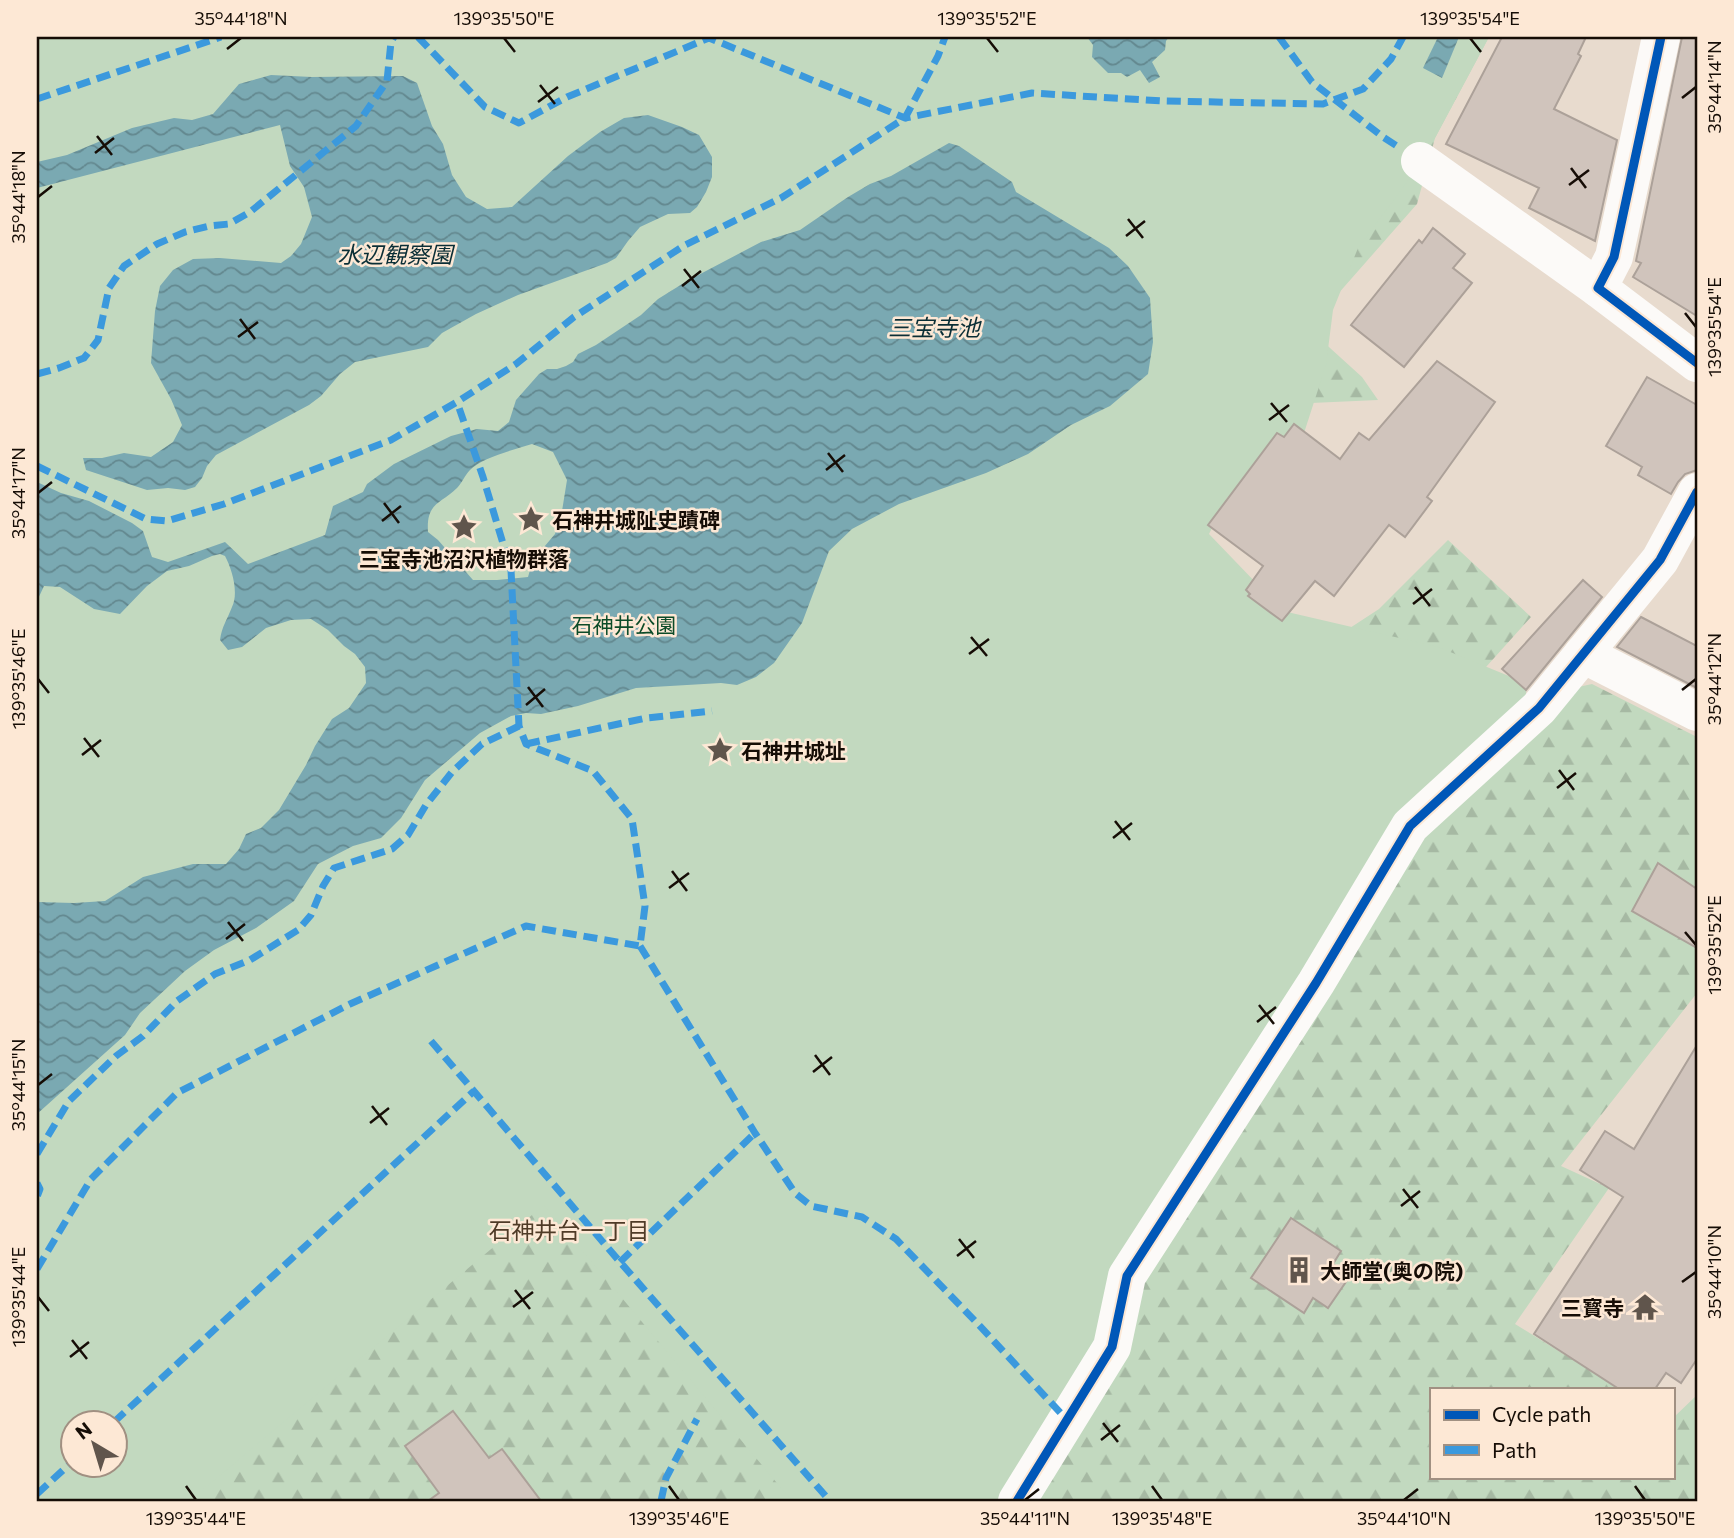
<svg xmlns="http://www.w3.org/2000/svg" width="1734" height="1538" font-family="Commissioner,'Noto Sans JP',sans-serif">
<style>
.forest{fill:url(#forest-firs);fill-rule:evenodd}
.green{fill:#c2d9bf;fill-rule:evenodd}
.water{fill:url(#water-waves);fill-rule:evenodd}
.building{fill:#d0c4bc;stroke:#aca199;stroke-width:2}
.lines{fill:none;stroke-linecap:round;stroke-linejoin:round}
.minor{stroke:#fcfaf8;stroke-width:38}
.quiet{stroke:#3b99dd;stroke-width:7;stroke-dasharray:14 7;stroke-linecap:butt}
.cycleway-casing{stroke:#fde8d5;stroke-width:13}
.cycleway{stroke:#0057b8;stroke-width:9}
.ticks{fill:none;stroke:#160d06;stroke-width:2.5}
.labels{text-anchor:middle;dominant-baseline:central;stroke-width:5;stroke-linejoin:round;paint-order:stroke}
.poi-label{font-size:21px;font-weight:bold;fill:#160d06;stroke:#fde8d5;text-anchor:start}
.park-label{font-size:21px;fill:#0c4b28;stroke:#fde8d5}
.water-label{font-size:23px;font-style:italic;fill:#0a2e36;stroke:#fde8d5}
.neighbourhood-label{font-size:23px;fill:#4f3b27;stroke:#fde8d5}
.neatline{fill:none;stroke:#160d06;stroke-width:2.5}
.ticks-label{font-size:18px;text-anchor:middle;fill:#160d06}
</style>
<defs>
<pattern id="forest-firs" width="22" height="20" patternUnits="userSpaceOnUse" patternTransform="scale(1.75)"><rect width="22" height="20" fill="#c2d9bf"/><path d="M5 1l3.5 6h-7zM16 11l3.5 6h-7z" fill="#a6b9a3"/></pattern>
<pattern id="water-waves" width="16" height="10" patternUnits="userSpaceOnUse" patternTransform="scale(1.75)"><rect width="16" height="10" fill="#7aa9b2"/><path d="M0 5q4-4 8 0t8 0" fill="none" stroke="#63888f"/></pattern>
</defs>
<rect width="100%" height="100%" fill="#e8dbce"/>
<!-- forest -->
<path class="forest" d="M37,37H1489L1435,138L1417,204L1308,328L1362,377L1378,400L1289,404L1184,544L1249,634L1333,639L1379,609L1448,540L1531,617L1486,667L1502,704L1592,684L1697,737V993L1561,1166L1609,1188L1515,1324L1620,1389H1431V1477H1673V1418L1697,1395V1501H37ZM74,1422H116V1464H74Z"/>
<!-- green -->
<path class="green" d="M37,37H1489L1435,138L1413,174L1358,248L1333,310L1326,365L1304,433L1252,478L1227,498L1209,534L1283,611L1438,647L1526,683V706L1466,761L1098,1347L1003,1501H792L544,1205L189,1501H37ZM74,1422H116V1464H74Z"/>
<!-- water -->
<g class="water">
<polygon points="1087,37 1169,37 1166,41 1165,50 1152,62 1160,77 1149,83 1140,70 1127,77 1121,73 1108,73 1092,57 1093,45"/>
<polygon points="1438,37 1459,37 1442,78 1423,68"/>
<polygon points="271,75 312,77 403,76 417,83 432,126 443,144 452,175 466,197 487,209 512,207 568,156 600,132 624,118 648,115 682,127 699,135 712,157 712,177 706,192 697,207 690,213 668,214 640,227 628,241 616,258 607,263 518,295 476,314 442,333 428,347 355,362 340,374 321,396 309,405 216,455 207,466 202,478 195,487 185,490 168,488 147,490 86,470 83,458 102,458 124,453 151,457 173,442 182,425 171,399 151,363 155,311 160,286 173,270 193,259 220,258 281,263 291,256 301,244 312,217 304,187 290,166 280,125 37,188 37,162 67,155 132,128 174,118 192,120 213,114 239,84"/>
<path d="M949,143L959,146L1012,182L1016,192L1109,248L1128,266L1150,298L1153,342L1148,374L1110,406L1071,425L1028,454L986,473L899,504L852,529L829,551L802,623L774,663L756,677L737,685L721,683L636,688L578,706L541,714L526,713L511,716L480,733L425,780L401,818L381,838L353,846L318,864L294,901L256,928L214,950L185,971L140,1013L125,1035L37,1114V902L74,903L105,901L143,877L193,864H226L239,849L246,834L261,828L279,810L306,765L315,746L332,719L349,708L366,683L365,667L355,654L344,646L328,630L311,619L291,620L266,628L242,647L228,650L220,640C222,626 227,620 232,607C239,593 232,569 225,556L220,554L212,556L189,566L167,571L147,586L120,614L94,609L60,587L44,586L37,601V482L61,493L89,501L132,523L143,531L152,557L168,562L225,542L248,564L325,535L333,506L363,492L367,484L394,464L451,436L477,429L498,431L509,422L516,400L539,374L547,369H557L566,366L573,362L578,354L596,345L641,315L658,299L687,281L761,242L800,230L848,197L870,184L891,176ZM532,444L553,452L567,480L562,511L555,534L533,560L528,577L497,580H473L438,540L428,532C426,502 441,504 457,488C462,483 465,475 470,470C481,458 516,449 532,444Z"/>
</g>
<!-- building -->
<g class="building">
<polygon points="1502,37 1586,37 1578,54 1581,56 1554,109 1617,140 1595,241 1529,208 1539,188 1446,144"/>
<polygon points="1682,37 1697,37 1697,316 1633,277 1641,263 1636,261"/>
<polygon points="1433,228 1465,254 1453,268 1472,283 1404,367 1351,325 1419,240 1422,243"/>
<polygon points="1437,361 1495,402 1427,497 1432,501 1405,537 1389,525 1334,596 1315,581 1282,621 1248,596 1250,594 1246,590 1263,566 1208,525 1277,433 1284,437 1294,424 1340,459 1359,433 1369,440"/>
<polygon points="1647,377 1697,405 1697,470 1685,474 1678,482 1671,494 1638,475 1642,467 1606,446"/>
<polygon points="1583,580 1602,597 1526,690 1502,669"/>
<polygon points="1641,617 1697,646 1697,688 1617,647"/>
<polygon points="1658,863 1697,889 1697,948 1632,911"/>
<polygon points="1697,1045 1697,1359 1681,1383 1666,1373 1655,1389 1619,1389 1534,1334 1623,1197 1580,1170 1605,1131 1634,1149"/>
<polygon points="1291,1218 1341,1251 1333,1264 1350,1276 1328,1308 1313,1298 1304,1313 1251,1278"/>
<polygon points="453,1411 489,1458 502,1449 541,1501 428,1501 439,1493 405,1446"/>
</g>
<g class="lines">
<!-- minor -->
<g class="minor">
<polyline points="1420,161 1598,288 1697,363"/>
<polyline points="1598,288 1614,257 1661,37"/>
<polyline points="1583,654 1697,712"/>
<polyline points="1017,1501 1112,1347 1127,1276 1316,983 1410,826 1539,708 1660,560 1697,492"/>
</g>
<!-- quiet -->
<g class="quiet">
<polyline points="418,37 485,107 519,123 567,97 709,38 905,118 1032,93 1162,101 1323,104 1363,89 1391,59 1403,37"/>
<polyline points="1279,37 1312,82 1383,137 1397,146"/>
<polyline points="37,99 221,37"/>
<polyline points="37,374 59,368 84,358 98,340 109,288 124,266 157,244 185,232 209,226 229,224 250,212 356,126 387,81 391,42 394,37"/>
<polyline points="37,466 146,519 167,521 224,504 391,440 457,402 516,364 574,317 685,245 781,198 905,118 938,56 945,37"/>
<polyline points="526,744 646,718 712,711"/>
<polyline points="640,946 755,1133 795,1193 811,1206 862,1217 896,1239 977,1323 1068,1421"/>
<polyline points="431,1041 620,1262 830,1501"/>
<polyline points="37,1154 69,1101 116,1056 143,1036 177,1001 215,974 250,960 298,930 311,915 323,886 334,868 392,849 408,835 426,805 452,772 482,744 519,726"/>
<polyline points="37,1183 40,1189 37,1197"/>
<polyline points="620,1262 755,1133"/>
<polyline points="37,1269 91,1179 177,1093 350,1004 526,926 640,946 645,906 632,819 593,771 526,744 519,726 511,570 483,477 457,402"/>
<polyline points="114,1422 474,1091"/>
<polyline points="37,1494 74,1460"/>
<polyline points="661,1501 666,1478 697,1419"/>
</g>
<defs>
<g id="cycleway">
<polyline points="1661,37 1614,257 1598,288 1697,363"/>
<polyline points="1017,1501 1112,1347 1127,1276 1316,983 1410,826 1539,708 1660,560 1697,492"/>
</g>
</defs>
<!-- cycleway casing -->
<use href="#cycleway" class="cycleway-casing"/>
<!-- cycleway -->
<use href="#cycleway" class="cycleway"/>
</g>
<!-- ticks -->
<path class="ticks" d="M504,38L515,52M987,38L998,52M1470,38L1481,52M227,49L241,38M540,85L555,104M1682,98L1696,87M538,102L558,87M97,136L112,155M95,153L114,138M1571,168L1586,188M1569,185L1589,170M38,197L52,186M1128,219L1143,238M1126,236L1145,221M684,269L699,288M682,286L701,271M1685,313L1696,327M240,319L255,339M238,337L258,322M1271,403L1287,422M1269,420L1289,405M828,453L843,472M826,470L845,455M38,493L52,482M384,503L399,523M382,521L401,506M1415,587L1430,606M1413,604L1432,589M971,637L987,656M969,654L989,639M38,679L49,693M528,687L543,707M1682,690L1696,679M526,705L545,689M84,738L99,757M82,755L101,740M1559,770L1574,790M1557,788L1576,773M1115,821L1130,840M1113,838L1132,823M672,871L687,891M669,888L689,873M228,922L243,941M1685,932L1696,945M226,939L245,924M1259,1005L1274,1024M1257,1022L1276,1007M815,1055L830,1075M813,1072L832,1057M38,1085L52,1074M372,1106L387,1125M370,1123L389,1108M1403,1189L1418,1208M1401,1206L1420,1191M959,1239L974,1258M957,1256L976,1241M1682,1282L1696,1272M515,1290L530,1309M38,1297L49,1311M513,1307L533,1292M72,1340L87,1359M70,1357L89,1342M1103,1423L1118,1442M1101,1440L1120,1425M186,1486L196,1500M669,1486L679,1500M1152,1486L1162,1500M1635,1486L1645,1500M1025,1500L1039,1489M1404,1500L1418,1489"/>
<!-- icons -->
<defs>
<symbol id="sight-bare" viewBox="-9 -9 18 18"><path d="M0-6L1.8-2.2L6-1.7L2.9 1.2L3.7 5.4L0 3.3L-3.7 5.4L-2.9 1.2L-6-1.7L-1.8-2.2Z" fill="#60554c" stroke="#fde8d5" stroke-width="2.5" paint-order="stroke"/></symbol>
<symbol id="building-bare" viewBox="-9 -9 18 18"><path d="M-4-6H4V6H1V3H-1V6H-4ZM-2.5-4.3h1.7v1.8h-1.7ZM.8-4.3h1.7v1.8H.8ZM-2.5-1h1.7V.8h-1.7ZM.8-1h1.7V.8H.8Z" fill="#60554c" stroke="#fde8d5" stroke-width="2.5" paint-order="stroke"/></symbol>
<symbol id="temple-bare" viewBox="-9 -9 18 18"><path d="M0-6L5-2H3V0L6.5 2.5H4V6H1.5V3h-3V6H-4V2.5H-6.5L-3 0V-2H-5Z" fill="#60554c" stroke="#fde8d5" stroke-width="2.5" paint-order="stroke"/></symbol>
</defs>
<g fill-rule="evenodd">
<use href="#sight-bare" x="512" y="500" width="38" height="38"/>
<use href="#sight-bare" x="445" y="508" width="38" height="38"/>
<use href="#sight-bare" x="701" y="731" width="38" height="38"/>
<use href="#building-bare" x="1280" y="1251" width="38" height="38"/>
<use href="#temple-bare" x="1626" y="1288" width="38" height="38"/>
</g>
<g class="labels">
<!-- poi labels -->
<g class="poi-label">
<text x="552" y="519">石神井城阯史蹟碑</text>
<text x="464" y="558" text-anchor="middle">三宝寺池沼沢植物群落</text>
<text x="741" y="750">石神井城址</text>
<text x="1320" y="1270">大師堂(奥の院)</text>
<text x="1624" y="1307" text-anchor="end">三寳寺</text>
</g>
<!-- park labels -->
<g class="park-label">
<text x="624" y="624">石神井公園</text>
</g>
<!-- water labels -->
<g class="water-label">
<text x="395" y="254">水辺観察園</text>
<text x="934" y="327">三宝寺池</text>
</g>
<!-- neighbourhood labels -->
<g class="neighbourhood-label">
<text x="569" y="1230">石神井台一丁目</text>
</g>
</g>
<!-- border -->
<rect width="1734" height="1538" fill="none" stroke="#fde8d5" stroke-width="77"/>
<!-- legend -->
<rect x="1430" y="1388" width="245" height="91" fill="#fde8d5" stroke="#a19082" stroke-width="2"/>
<rect x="1444" y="1410" width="35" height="10" fill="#0057b8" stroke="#a19082" stroke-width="2"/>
<text x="1492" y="1422" font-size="21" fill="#160d06">Cycle path</text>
<rect x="1444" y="1445" width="35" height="10" fill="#3b99dd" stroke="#a19082" stroke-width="2"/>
<text x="1492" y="1458" font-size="21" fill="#160d06">Path</text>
<!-- north arrow -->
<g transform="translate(94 1444) rotate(322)"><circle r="33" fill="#fde8d5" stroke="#a19082" stroke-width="2"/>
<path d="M0-5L12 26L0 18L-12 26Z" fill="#60554c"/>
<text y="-10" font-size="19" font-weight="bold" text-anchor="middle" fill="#160d06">N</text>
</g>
<rect x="38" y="38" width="1658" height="1462" class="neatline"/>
<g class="ticks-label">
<text x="241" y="25">35°44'18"N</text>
<text x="504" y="25">139°35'50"E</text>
<text x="987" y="25">139°35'52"E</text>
<text x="1470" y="25">139°35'54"E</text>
<text transform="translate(1715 87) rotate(-90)" y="6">35°44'14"N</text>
<text transform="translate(19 197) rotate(-90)" y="6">35°44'18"N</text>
<text transform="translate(1715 327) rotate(-90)" y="6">139°35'54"E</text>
<text transform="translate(19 493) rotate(-90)" y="6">35°44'17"N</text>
<text transform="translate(19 679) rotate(-90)" y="6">139°35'46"E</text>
<text transform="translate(1715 679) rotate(-90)" y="6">35°44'12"N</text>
<text transform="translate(1715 945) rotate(-90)" y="6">139°35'52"E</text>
<text transform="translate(19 1085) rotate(-90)" y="6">35°44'15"N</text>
<text transform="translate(1715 1272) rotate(-90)" y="6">35°44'10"N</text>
<text transform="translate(19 1297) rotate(-90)" y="6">139°35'44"E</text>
<text x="196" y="1525">139°35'44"E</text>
<text x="679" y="1525">139°35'46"E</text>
<text x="1025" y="1525">35°44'11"N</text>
<text x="1162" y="1525">139°35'48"E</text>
<text x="1404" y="1525">35°44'10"N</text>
<text x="1645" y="1525">139°35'50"E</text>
</g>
</svg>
